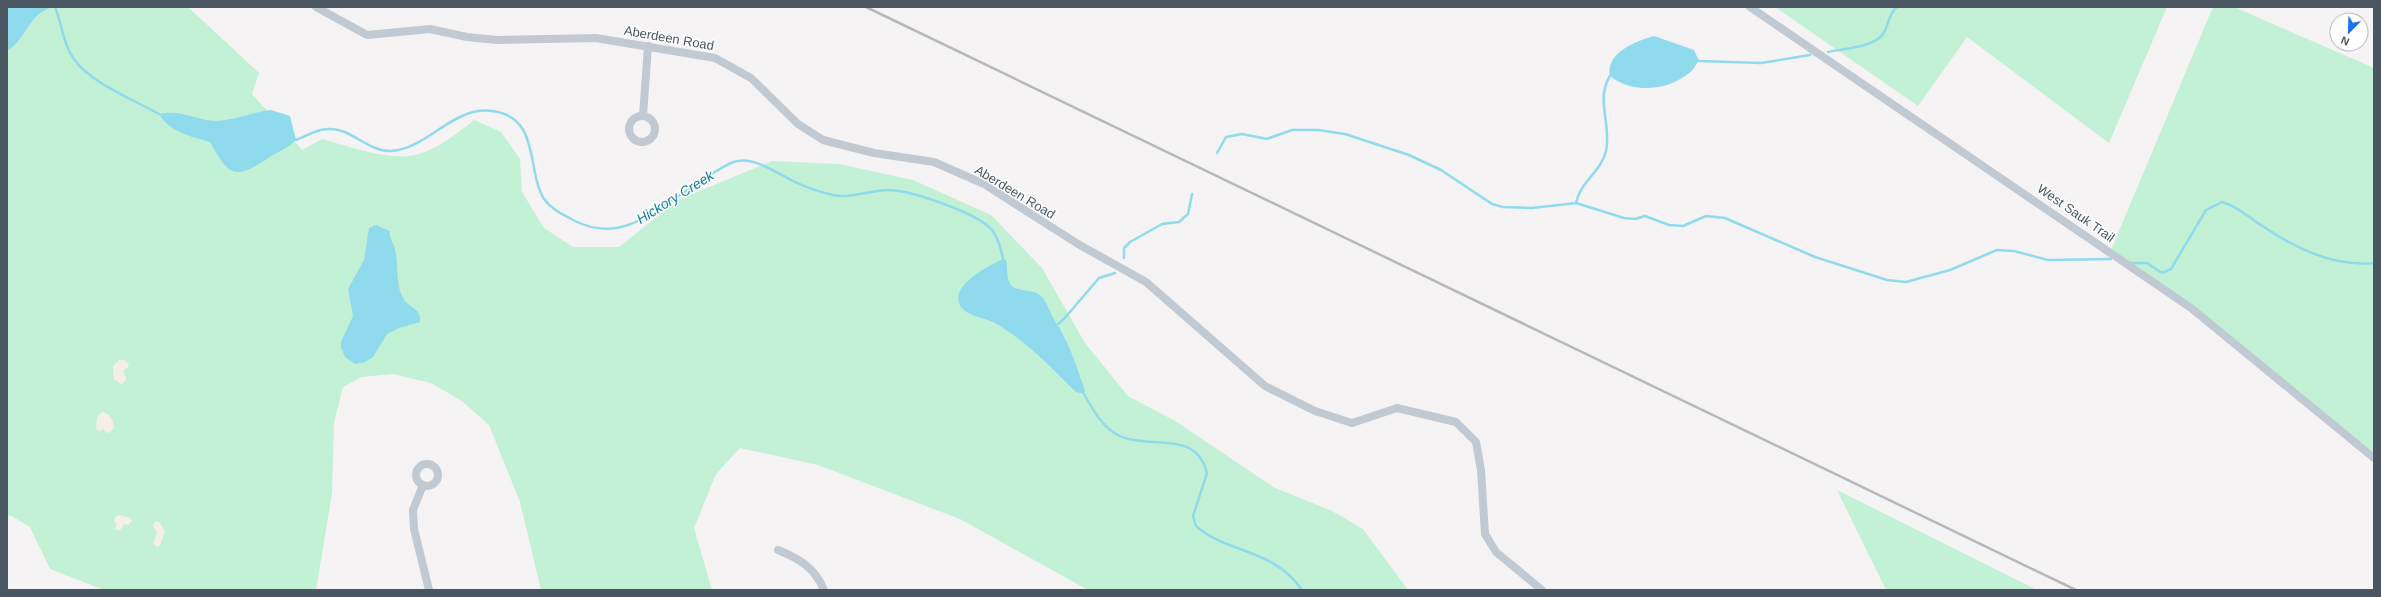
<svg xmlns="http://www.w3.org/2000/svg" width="2381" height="597" font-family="Helvetica,sans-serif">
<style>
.green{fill:#c3f1d5}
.sand{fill:#f5f0e5}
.water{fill:#90daee}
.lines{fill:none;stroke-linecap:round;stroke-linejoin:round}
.stream{stroke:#90daee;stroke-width:2.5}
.street{stroke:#c1cad2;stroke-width:8}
.rail{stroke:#b5b8bd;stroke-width:2.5}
.labels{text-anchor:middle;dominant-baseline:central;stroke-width:3;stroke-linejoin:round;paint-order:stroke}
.street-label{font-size:13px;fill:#4a5661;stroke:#fff}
.water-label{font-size:14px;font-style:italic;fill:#0c7c9b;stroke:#fff}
</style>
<rect width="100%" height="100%" fill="#f5f3f3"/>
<!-- green -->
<g class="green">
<path d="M7,7H188L259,73L252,94L302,150L322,139C348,146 383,159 410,156C432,153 457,134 474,120L501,132L520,159L522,192L544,228L573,247H619L678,200L772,161L839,164L913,180L991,215L1042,268L1085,343L1128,396L1177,422L1273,487L1332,511L1363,529L1408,590H1088L960,519L818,465L740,448L716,474L694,528L712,590H541L520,502L489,425L462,401L431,383L393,374L361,377L343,387L334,422L332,493L316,590H104L50,569L30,527L10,515L7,516Z"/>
<polygon points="1775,7 2167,7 2109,143 1967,37 1918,106"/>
<polygon points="2213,7 2234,7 2374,68 2374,455 2111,250"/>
<polygon points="1837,490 2037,590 1886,590"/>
</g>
<!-- sand -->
<g class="sand">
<polygon points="119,360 124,360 129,364 128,367 123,371 126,379 122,385 114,379 113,366"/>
<path d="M102,412C110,413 114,421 114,428L110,432L106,433L104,429L99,431L96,429L97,417Z"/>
<polygon points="119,515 130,518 132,521 128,525 124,524 120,531 115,529 116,524 114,521 116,516"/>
<polygon points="155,521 159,522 165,531 160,545 157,547 153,543 157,533 153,526"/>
</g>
<!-- water -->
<g class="water">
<path d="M7,7H55C30,10 27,39 7,51Z"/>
<path d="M1654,36L1694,50L1699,61C1695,65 1694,70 1689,73C1667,91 1633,94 1610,76C1605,53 1636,41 1654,36Z"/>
<path d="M271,110L290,116L296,140C288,149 276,152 267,159C233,181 229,175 210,142C190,136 171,133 159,114C182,109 196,121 217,121C236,120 253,112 271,110Z"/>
<path d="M376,225L390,231C389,237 393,242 395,249C399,264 395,284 403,298C408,308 422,308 420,322L399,328L387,334L373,357L365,362L355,364L345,357L341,347V342L353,316L348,289L364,260L369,228Z"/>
<path d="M1003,259L1006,260C1008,268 1006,277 1010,283C1015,294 1034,287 1042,297C1048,304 1050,313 1055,321C1069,342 1077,367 1085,391L1084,394L1076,392C1050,366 1026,341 995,323C984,317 963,316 959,303C952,284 990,265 1003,259Z"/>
</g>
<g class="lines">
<!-- stream -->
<g class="stream">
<path d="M55,7C62,24 63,44 74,59C89,82 136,101 159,114"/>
<path d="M1828,52C1842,49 1875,47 1883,34C1889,25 1888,14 1897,7"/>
<polyline points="1699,61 1761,63 1810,55"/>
<path d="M296,140C306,136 317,129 328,129C350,127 368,152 391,151C428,149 452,106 492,111C541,117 526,170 544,199C552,210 564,215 575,221C587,227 602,230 616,228C646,224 685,190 711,174C719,170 729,162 738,161C756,158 777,173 793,181C805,187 820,192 833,195C850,199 870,190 888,190C910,190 974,212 990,228C998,235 1001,249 1003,259"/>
<polyline points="1217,153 1226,137 1242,134 1267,139 1292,130 1318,130 1345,134 1409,155 1441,170 1492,204 1503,207 1532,208 1576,203 1624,218 1635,219 1645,216 1669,225 1683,226 1706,216 1725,218 1815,257 1887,280 1906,282 1950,270 1997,250 2014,251 2048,260 2111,259"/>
<path d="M1576,203C1580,182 1601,172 1606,151C1612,126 1595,99 1610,76"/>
<polyline points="1124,258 1124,248 1130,242 1162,224 1179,222 1188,214 1192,194"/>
<path d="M2129,263H2147L2162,273L2171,269L2206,210L2222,202C2238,206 2250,219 2264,227C2295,248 2335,267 2374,263"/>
<polyline points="1058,324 1064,319 1099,278 1115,273"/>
<path d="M1084,394C1092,408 1101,425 1116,434C1148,452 1195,427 1207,473L1193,516L1196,526C1229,555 1272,547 1302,590"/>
</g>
<!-- street -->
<g class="street">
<polyline points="316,7 367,35 430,29 467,37 497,40 596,38 715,58 751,78 798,124 823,140 874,153 934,162 984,184 1078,244 1146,282 1265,386 1315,411 1352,423 1397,408 1456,422 1476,442 1481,470 1485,534 1496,552 1542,590"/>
<polyline points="1750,7 2191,308 2374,458"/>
<polyline points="643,116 648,46"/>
<circle cx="642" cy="129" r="13"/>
<circle cx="427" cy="475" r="11"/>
<polyline points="423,485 413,510 414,529 429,590"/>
<path d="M778,550C800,559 815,568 824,590"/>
</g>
<!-- rail -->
<polyline class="rail" points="866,7 2076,590"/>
</g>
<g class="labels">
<!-- street labels -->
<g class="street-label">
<text transform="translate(669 38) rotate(10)">Aberdeen Road</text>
<text transform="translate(1015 192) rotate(31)">Aberdeen Road</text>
<text transform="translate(2076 213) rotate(35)">West Sauk Trail</text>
</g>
<!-- water labels -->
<g class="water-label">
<text transform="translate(675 197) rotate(-32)">Hickory Creek</text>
</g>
</g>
<!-- border -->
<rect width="2381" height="597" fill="none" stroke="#4a5661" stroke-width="16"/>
<!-- north arrow -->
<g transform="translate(2349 32) rotate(203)"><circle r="19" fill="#ffffff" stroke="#b7bbc0"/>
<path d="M0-3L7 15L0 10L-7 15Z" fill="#1a73e8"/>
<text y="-6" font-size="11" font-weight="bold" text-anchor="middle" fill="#4a5661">N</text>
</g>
</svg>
